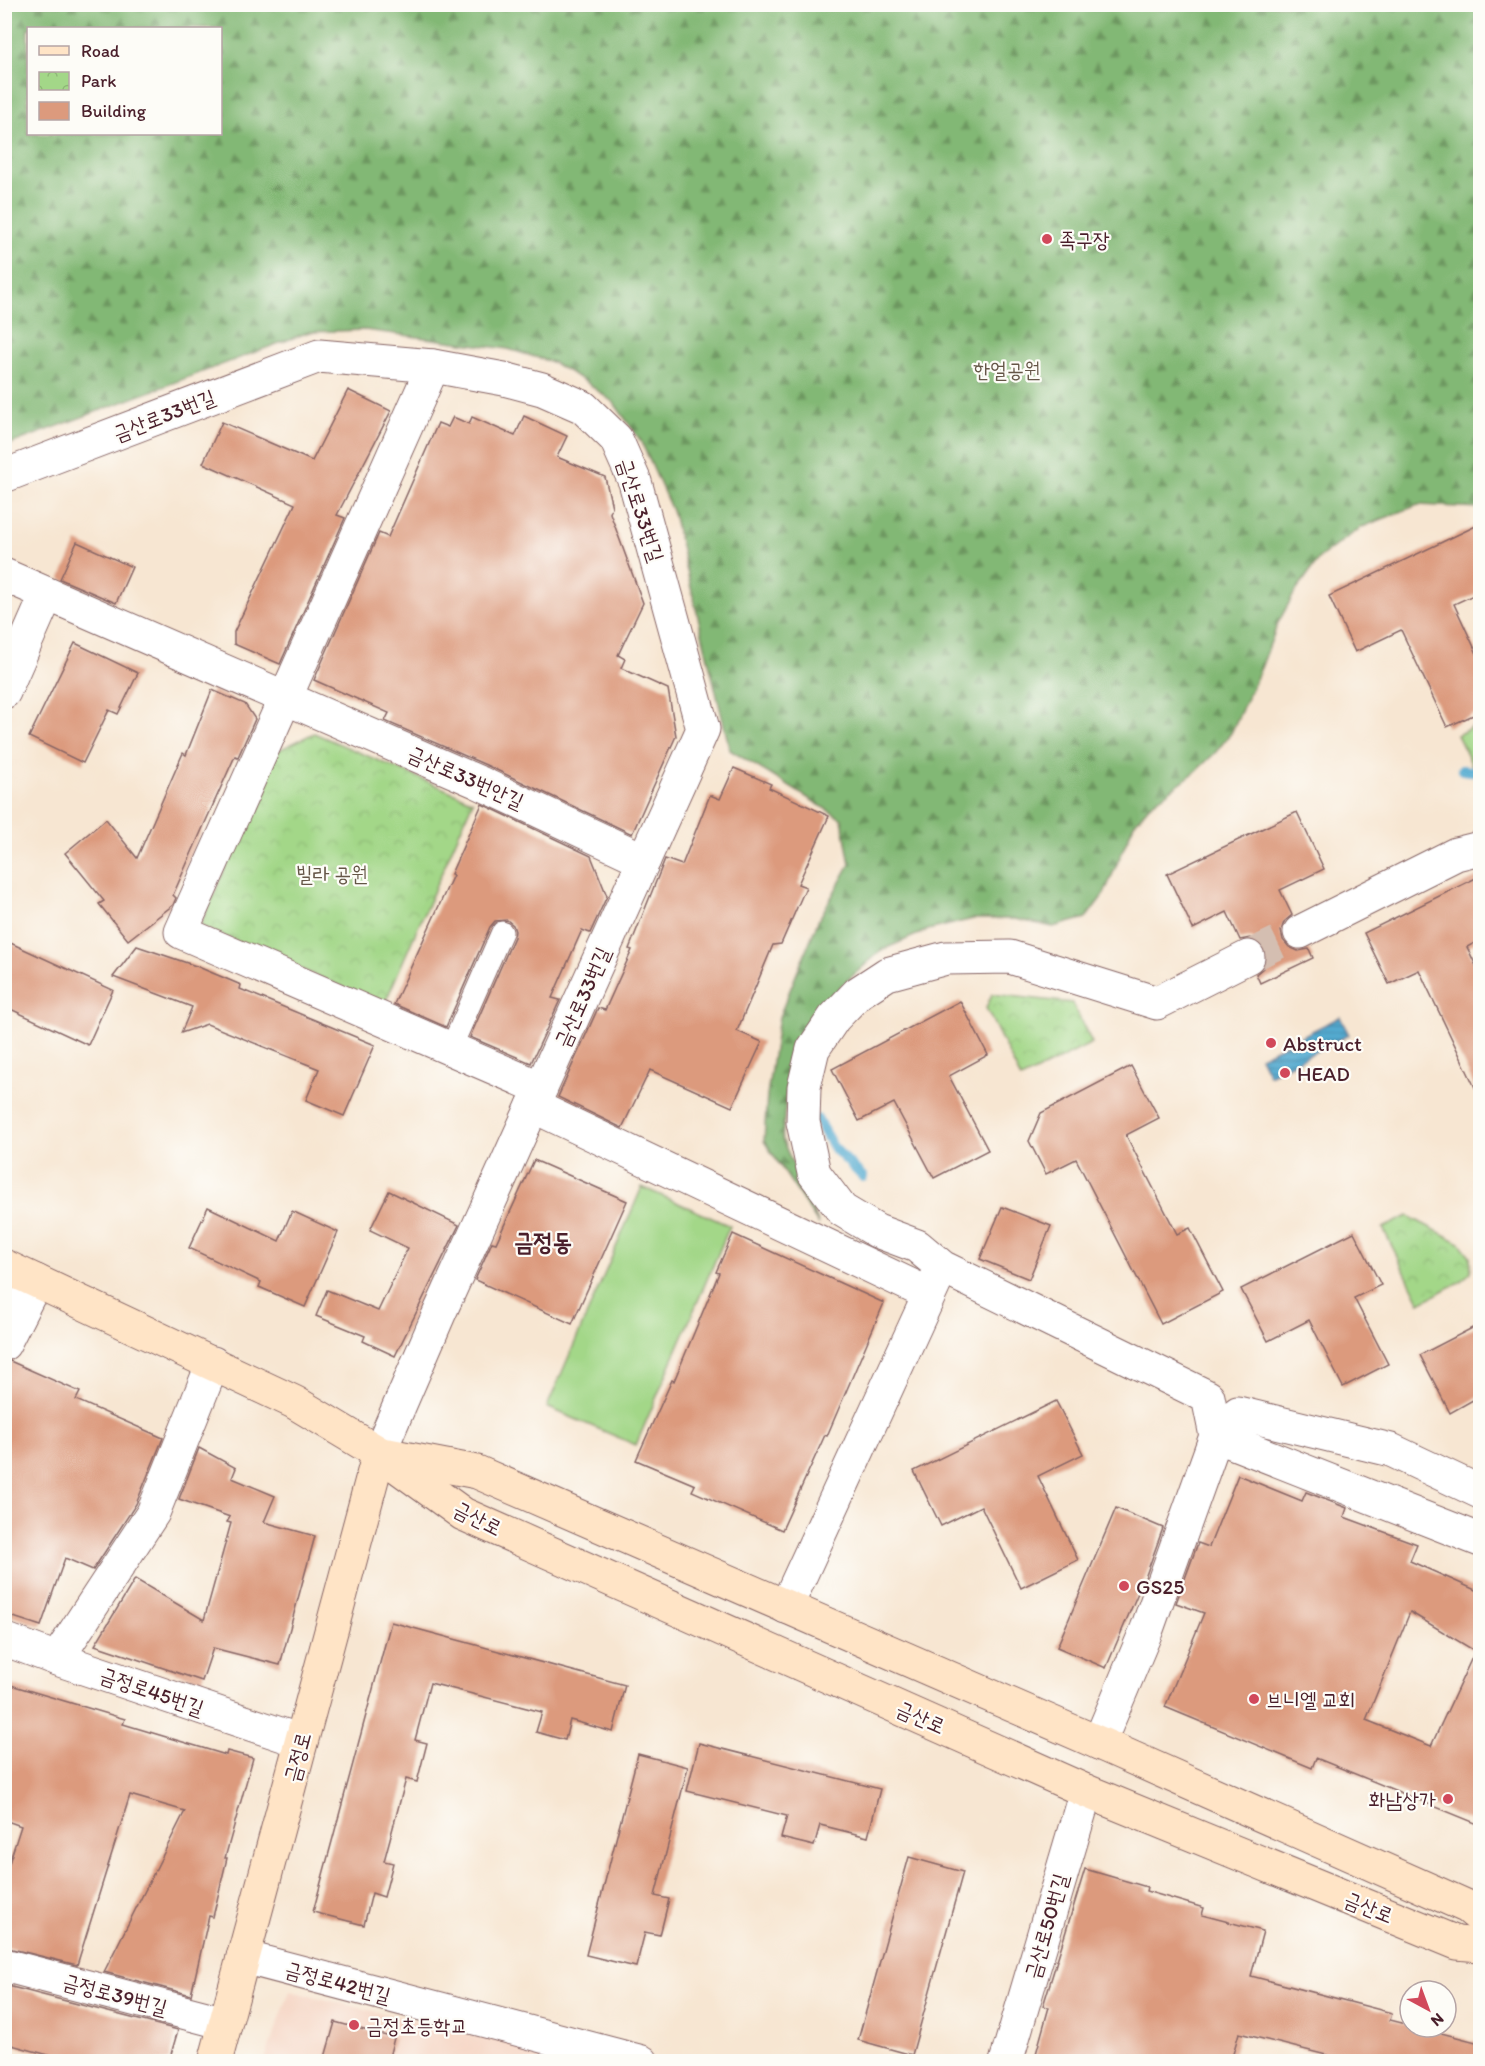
<svg xmlns="http://www.w3.org/2000/svg" width="1485" height="2066" font-family="Itim,'Poor Story',sans-serif">
<style>
.built{fill:#f5d3c1}
.grass{fill:#a3d788;stroke:#767b5a;stroke-width:1.5}
.forest{fill:url(#forest-firs);stroke:#666c50;stroke-width:1.5;fill-rule:evenodd}
.park{fill:url(#park-crowns);stroke:#767b5a;stroke-width:1.5}
.water{fill:url(#water-rules);stroke:#4e647e;stroke-width:1.5}
.lines{fill:none;stroke-linecap:round;stroke-linejoin:round}
.stream{stroke:#53aad0;stroke-width:10}
.building{fill:#dc9a7d;fill-rule:evenodd}
.street-tunnel{stroke:#d4beb1;stroke-width:33;stroke-dasharray:33 16;stroke-linecap:butt}
.lane-casing{stroke:#876565;stroke-width:23}
.street-casing{stroke:#876565;stroke-width:35}
.secondary-casing{stroke:#876565;stroke-width:35}
.lane{stroke:#fff;stroke-width:21}
.street{stroke:#fff;stroke-width:33}
.secondary{stroke:#ffe4c6;stroke-width:33}
.poi-dot{fill:#d1495b;stroke:#fdfcf7;stroke-width:2}
.labels{text-anchor:middle;dominant-baseline:central;stroke-width:4.5;stroke-linejoin:round;paint-order:stroke}
.poi-label{font-size:21px;fill:#4a1f2b;stroke:#fdfcf7;text-anchor:start}
.park-label{font-size:21px;fill:#655647;stroke:#fdfcf7}
.street-label{font-size:21px;fill:#4a1f2b;stroke:#fdfcf7}
.quarter-label{font-size:24px;font-weight:bold;fill:#4a1f2b;stroke:#fdfcf7}
</style>
<defs>
<pattern id="forest-firs" width="22" height="20" patternUnits="userSpaceOnUse" patternTransform="scale(1.5)"><rect width="22" height="20" fill="#82b874"/><path d="M5 1l3.5 6h-7zM16 11l3.5 6h-7z" fill="#6c955f"/></pattern>
<pattern id="park-crowns" width="20" height="18" patternUnits="userSpaceOnUse" patternTransform="scale(1.5)"><rect width="20" height="18" fill="#a3d788"/><path d="M2 6a3 3 0 1 1 6 0M12 15a3 3 0 1 1 6 0" fill="none" stroke="#8eb876"/></pattern>
<pattern id="water-rules" width="6" height="5" patternUnits="userSpaceOnUse" patternTransform="scale(1.5)"><rect width="6" height="5" fill="#53aad0"/><path d="M0 2.5h6" fill="none" stroke="#478aa9"/></pattern>
</defs>
<rect width="100%" height="100%" fill="#fdfcf7"/>
<filter id="ink" filterUnits="userSpaceOnUse"><feTurbulence type="fractalNoise" baseFrequency=".0167" numOctaves="2"/><feDisplacementMap in="SourceGraphic" scale="12" xChannelSelector="R" yChannelSelector="G"/><feConvolveMatrix kernelMatrix="1 2 1 2 8 2 1 2 1" color-interpolation-filters="sRGB"/></filter>
<filter id="wash" filterUnits="userSpaceOnUse"><feTurbulence type="fractalNoise" baseFrequency=".008" numOctaves="4" result="noise"/><feDisplacementMap in="SourceGraphic" scale="24" xChannelSelector="R" yChannelSelector="G"/><feGaussianBlur stdDeviation="1.35" result="paint"/><feColorMatrix in="noise" values="0 0 0 0 0 0 0 0 0 0 0 0 0 0 0 0 0 1.4 0 .05"/><feComposite in="paint" operator="in"/></filter>
<g filter="url(#wash)">
<rect width="100%" height="100%" fill="#f7e6d2"/>
<!-- built -->
<polygon class="built" points="290,1991 582,2061 264,2062"/>
<!-- grass -->
<polygon class="grass" points="642,1187 730,1226 636,1445 547,1407"/>
<!-- forest -->
<path class="forest" d="M5,5H1480V508L1418,505L1362,527L1320,557L1294,594L1278,623L1261,668L1231,733L1215,753L1194,773L1151,804L1134,824L1104,894L1086,918L1053,927L1015,919H973L928,930L882,950L841,986L807,1025L788,1076L782,1139L819,1225L764,1141L767,1095L779,1017L818,921L850,864L842,819L730,750L673,513L641,441L614,403L586,382L552,362L508,349L365,330L309,332L5,446ZM28,28H220V134H28Z"/>
<!-- park -->
<g class="park">
<polygon points="1480,723 1480,761 1472,765 1457,735"/>
<polygon points="314,733 473,801 384,1005 200,926 277,751"/>
<polygon points="992,994 1072,1003 1092,1043 1021,1079 986,1008"/>
<polygon points="1408,1216 1460,1243 1470,1256 1471,1272 1460,1282 1420,1303 1383,1228"/>
</g>
<!-- water -->
<polygon class="water" points="1340,1017 1349,1035 1269,1075 1260,1057"/>
<g class="lines">
<!-- stream -->
<g class="stream">
<polyline points="1462,770 1480,772"/>
<polyline points="817,1119 833,1147 863,1177"/>
</g>
</g>
<g id="blocks">
<!-- building -->
<g class="building">
<polygon points="348,390 391,411 337,515 345,518 280,664 234,644 234,632 295,504 203,463 222,422 312,461"/>
<polygon points="524,416 567,436 557,457 605,477 612,507 610,513 643,603 618,655 625,659 621,668 668,689 676,736 632,834 486,765 385,721 389,713 314,680 379,533 388,537 438,423 448,427 453,417 469,424 472,417 515,436"/>
<polygon points="1480,524 1480,592 1454,604 1480,660 1480,712 1447,727 1401,630 1355,652 1329,596"/>
<polygon points="77,542 132,567 116,603 60,579"/>
<polygon points="75,643 138,673 118,714 109,710 83,763 29,737"/>
<polygon points="212,690 245,704 255,719 238,757 235,756 200,834 173,895 176,898 173,905 128,940 99,904 104,901 65,853 106,819 137,858 183,753 186,755"/>
<polygon points="734,768 771,784 769,788 829,816 798,884 806,887 781,944 773,945 737,1031 762,1042 732,1107 650,1070 622,1128 558,1097 598,1008 605,1010 632,950 629,949 665,859 682,865 710,795 720,799"/>
<polygon points="482,804 591,856 607,896 590,933 582,930 552,998 560,1000 531,1063 470,1037 514,937 515,931 513,925 507,920 495,921 490,927 446,1027 394,1004 453,875 451,874"/>
<polygon points="1297,812 1324,869 1280,890 1292,915 1284,922 1281,931 1283,940 1289,947 1298,951 1309,949 1313,958 1260,983 1256,974 1263,968 1267,959 1264,948 1259,942 1250,938 1240,940 1227,912 1193,929 1167,874"/>
<polygon points="1480,876 1480,940 1467,947 1480,974 1480,1098 1419,970 1389,984 1364,933"/>
<polygon points="4,940 113,990 88,1045 4,1006"/>
<polygon points="137,946 196,966 241,985 240,989 375,1045 344,1116 306,1100 319,1069 207,1024 181,1033 192,1007 113,977"/>
<polygon points="960,1001 988,1055 949,1076 988,1150 934,1178 894,1103 859,1121 832,1069"/>
<polygon points="1131,1066 1159,1118 1126,1135 1177,1234 1190,1228 1223,1292 1161,1324 1076,1159 1046,1174 1029,1141 1041,1113"/>
<polygon points="534,1160 627,1201 572,1324 475,1280 492,1242 496,1243"/>
<polygon points="389,1191 459,1225 395,1356 363,1341 365,1336 316,1316 327,1290 378,1311 408,1248 370,1230"/>
<polygon points="208,1207 279,1241 292,1211 338,1232 305,1307 259,1287 261,1282 189,1248"/>
<polygon points="1002,1207 1051,1226 1029,1279 980,1259"/>
<polygon points="1354,1232 1381,1285 1354,1298 1388,1364 1343,1387 1309,1320 1268,1341 1241,1289"/>
<polygon points="733,1234 884,1303 827,1436 825,1435 782,1530 692,1491 695,1485 636,1460 672,1380 674,1381 719,1273 716,1272"/>
<polygon points="1480,1324 1480,1396 1450,1413 1420,1355"/>
<polygon points="10,1361 80,1392 76,1400 163,1438 136,1504 93,1570 65,1558 41,1626 4,1614 4,1363"/>
<polygon points="1056,1401 1083,1454 1038,1476 1078,1560 1021,1588 981,1506 941,1526 914,1471"/>
<polygon points="199,1448 236,1468 232,1478 275,1496 264,1522 315,1536 280,1665 213,1648 202,1681 95,1645 135,1579 204,1620 231,1523 227,1522 230,1517 179,1499"/>
<path d="M1238,1475L1302,1501L1306,1492L1347,1508L1344,1517L1417,1544L1410,1561L1480,1592V1825L1316,1758L1312,1768L1165,1707L1204,1613L1176,1603L1198,1543L1209,1547ZM1410,1612L1475,1651L1431,1746L1366,1720Z"/>
<polygon points="1116,1508 1163,1528 1141,1589 1140,1588 1106,1668 1057,1647"/>
<polygon points="391,1622 625,1685 613,1732 570,1720 565,1740 536,1732 542,1712 430,1683 415,1740 427,1743 417,1782 406,1779 384,1861 393,1863 384,1897 372,1893 364,1925 313,1912"/>
<polygon points="4,1683 125,1719 123,1724 226,1755 227,1751 253,1758 225,1858 227,1858 213,1917 209,1916 191,1995 104,1972 185,1811 130,1795 77,1965 4,1947 4,1879 21,1826 4,1820"/>
<polygon points="699,1743 880,1789 868,1837 820,1825 814,1846 781,1838 787,1816 687,1791"/>
<polygon points="638,1754 688,1767 655,1896 669,1899 660,1935 645,1932 636,1967 586,1955"/>
<polygon points="909,1857 963,1872 912,2055 858,2040"/>
<polygon points="1085,1869 1147,1887 1146,1891 1204,1908 1202,1915 1263,1931 1251,1976 1392,2013 1390,2020 1410,2025 1410,2027 1418,2027 1480,2043 1480,2061 1350,2061 1239,2033 1231,2061 1034,2061 1049,2007 1043,2006"/>
<polygon points="4,1985 178,2030 169,2061 55,2061 56,2057 4,2043"/>
<polygon points="335,2022 394,2038 388,2061 324,2061"/>
</g>
</g>
</g>
<g filter="url(#ink)">
<use href="#blocks" fill-opacity="0" stroke="#876565" stroke-width="1.5"/>
<g class="lines">
<!-- street-tunnel -->
<polyline class="street-tunnel" points="1248,957 1300,932"/>
<defs>
<polyline id="lane" points="451,1048 502,932"/>
<g id="street">
<polyline points="433,366 181,932 541,1088"/>
<polyline points="4,476 319,356 433,366 504,379 542,389 583,407 616,439 635,482 703,729 439,1314 379,1453"/>
<polyline points="4,575 478,782 644,860"/>
<polyline points="4,692 47,594"/>
<polyline points="1300,932 1456,854 1480,848"/>
<polyline points="1248,957 1157,1003 1010,957 946,958 887,974 858,993 834,1018 813,1049 804,1087 803,1122 814,1173 842,1210 877,1231 917,1246 942,1267 1208,1397 1216,1436 1480,1540"/>
<polyline points="533,1106 929,1294"/>
<polyline points="4,1344 36,1281"/>
<polyline points="786,1607 939,1274"/>
<polyline points="4,1639 57,1659 301,1741"/>
<polyline points="57,1659 153,1513 213,1363"/>
<polyline points="1099,1743 1147,1629 1216,1436 1238,1413 1391,1450 1480,1492"/>
<polyline points="243,1957 642,2062"/>
<polyline points="4,1965 225,2023"/>
<polyline points="1006,2062 1086,1791"/>
</g>
<g id="secondary">
<polyline points="4,1266 294,1402 379,1453 463,1514 1086,1791 1457,1943 1480,1945"/>
<polyline points="388,1455 477,1472 1099,1743 1468,1907 1480,1917"/>
<polyline points="215,2062 379,1453"/>
</g>
</defs>
<!-- lane casing -->
<use href="#lane" class="lane-casing"/>
<!-- street casing -->
<use href="#street" class="street-casing"/>
<!-- secondary casing -->
<use href="#secondary" class="secondary-casing"/>
<!-- lane -->
<use href="#lane" class="lane"/>
<!-- street -->
<use href="#street" class="street"/>
<!-- secondary -->
<use href="#secondary" class="secondary"/>
</g>
</g>
<!-- markers -->
<g class="poi-dot">
<circle cx="1047" cy="239" r="6"/>
<circle cx="1271" cy="1043" r="6"/>
<circle cx="1285" cy="1073" r="6"/>
<circle cx="1124" cy="1586" r="6"/>
<circle cx="1254" cy="1699" r="6"/>
<circle cx="1448" cy="1799" r="6"/>
<circle cx="354" cy="2025" r="6"/>
</g>
<g class="labels">
<!-- poi labels -->
<g class="poi-label">
<text x="1059" y="239">족구장</text>
<text x="1283" y="1043">Abstruct</text>
<text x="1297" y="1073">HEAD</text>
<text x="1136" y="1586">GS25</text>
<text x="1266" y="1699">브니엘 교회</text>
<text x="1436" y="1799" text-anchor="end">화남상가</text>
<text x="366" y="2025">금정초등학교</text>
</g>
<!-- park labels -->
<g class="park-label">
<text x="1007" y="369">한얼공원</text>
<text x="332" y="873">빌라 공원</text>
</g>
<!-- street labels -->
<g class="street-label">
<text transform="translate(164 415) rotate(-21)">금산로33번길</text>
<text transform="translate(641 510) rotate(72)">금산로33번길</text>
<text transform="translate(466 777) rotate(24)">금산로33번안길</text>
<text transform="translate(582 997) rotate(-66)">금산로33번길</text>
<text transform="translate(478 1518) rotate(27)">금산로</text>
<text transform="translate(152 1691) rotate(19)">금정로45번길</text>
<text transform="translate(921 1717) rotate(24)">금산로</text>
<text transform="translate(297 1757) rotate(-75)">금정로</text>
<text transform="translate(1369 1907) rotate(22)">금산로</text>
<text transform="translate(1046 1926) rotate(-74)">금산로50번길</text>
<text transform="translate(338 1982) rotate(15)">금정로42번길</text>
<text transform="translate(115 1994) rotate(15)">금정로39번길</text>
</g>
<!-- quarter labels -->
<g class="quarter-label">
<text x="543" y="1241">금정동</text>
</g>
</g>
<!-- margin -->
<rect width="1485" height="2066" fill="none" stroke="#fdfcf7" stroke-width="24"/>
<!-- legend -->
<rect x="27" y="27" width="195" height="108" fill="#fdfcf7" stroke="#b5a4a5" stroke-width="1.5"/>
<rect x="39" y="46" width="30" height="9" fill="#ffe4c6" stroke="#b5a4a5" stroke-width="1.5"/>
<text x="81" y="57" font-size="18" fill="#4a1f2b">Road</text>
<rect x="39" y="72" width="30" height="18" fill="url(#park-crowns)" stroke="#b5a4a5" stroke-width="1.5"/>
<text x="81" y="87" font-size="18" fill="#4a1f2b">Park</text>
<rect x="39" y="102" width="30" height="18" fill="#dc9a7d" stroke="#b5a4a5" stroke-width="1.5"/>
<text x="81" y="117" font-size="18" fill="#4a1f2b">Building</text>
<!-- north arrow -->
<g transform="translate(1428 2009) rotate(139)"><circle r="28" fill="#fdfcf7" stroke="#b5a4a5" stroke-width="1.5"/>
<path d="M0-4.5L10 22L0 15L-10 22Z" fill="#d1495b"/>
<text y="-9" font-size="16" font-weight="bold" text-anchor="middle" fill="#4a1f2b">N</text>
</g>
</svg>
